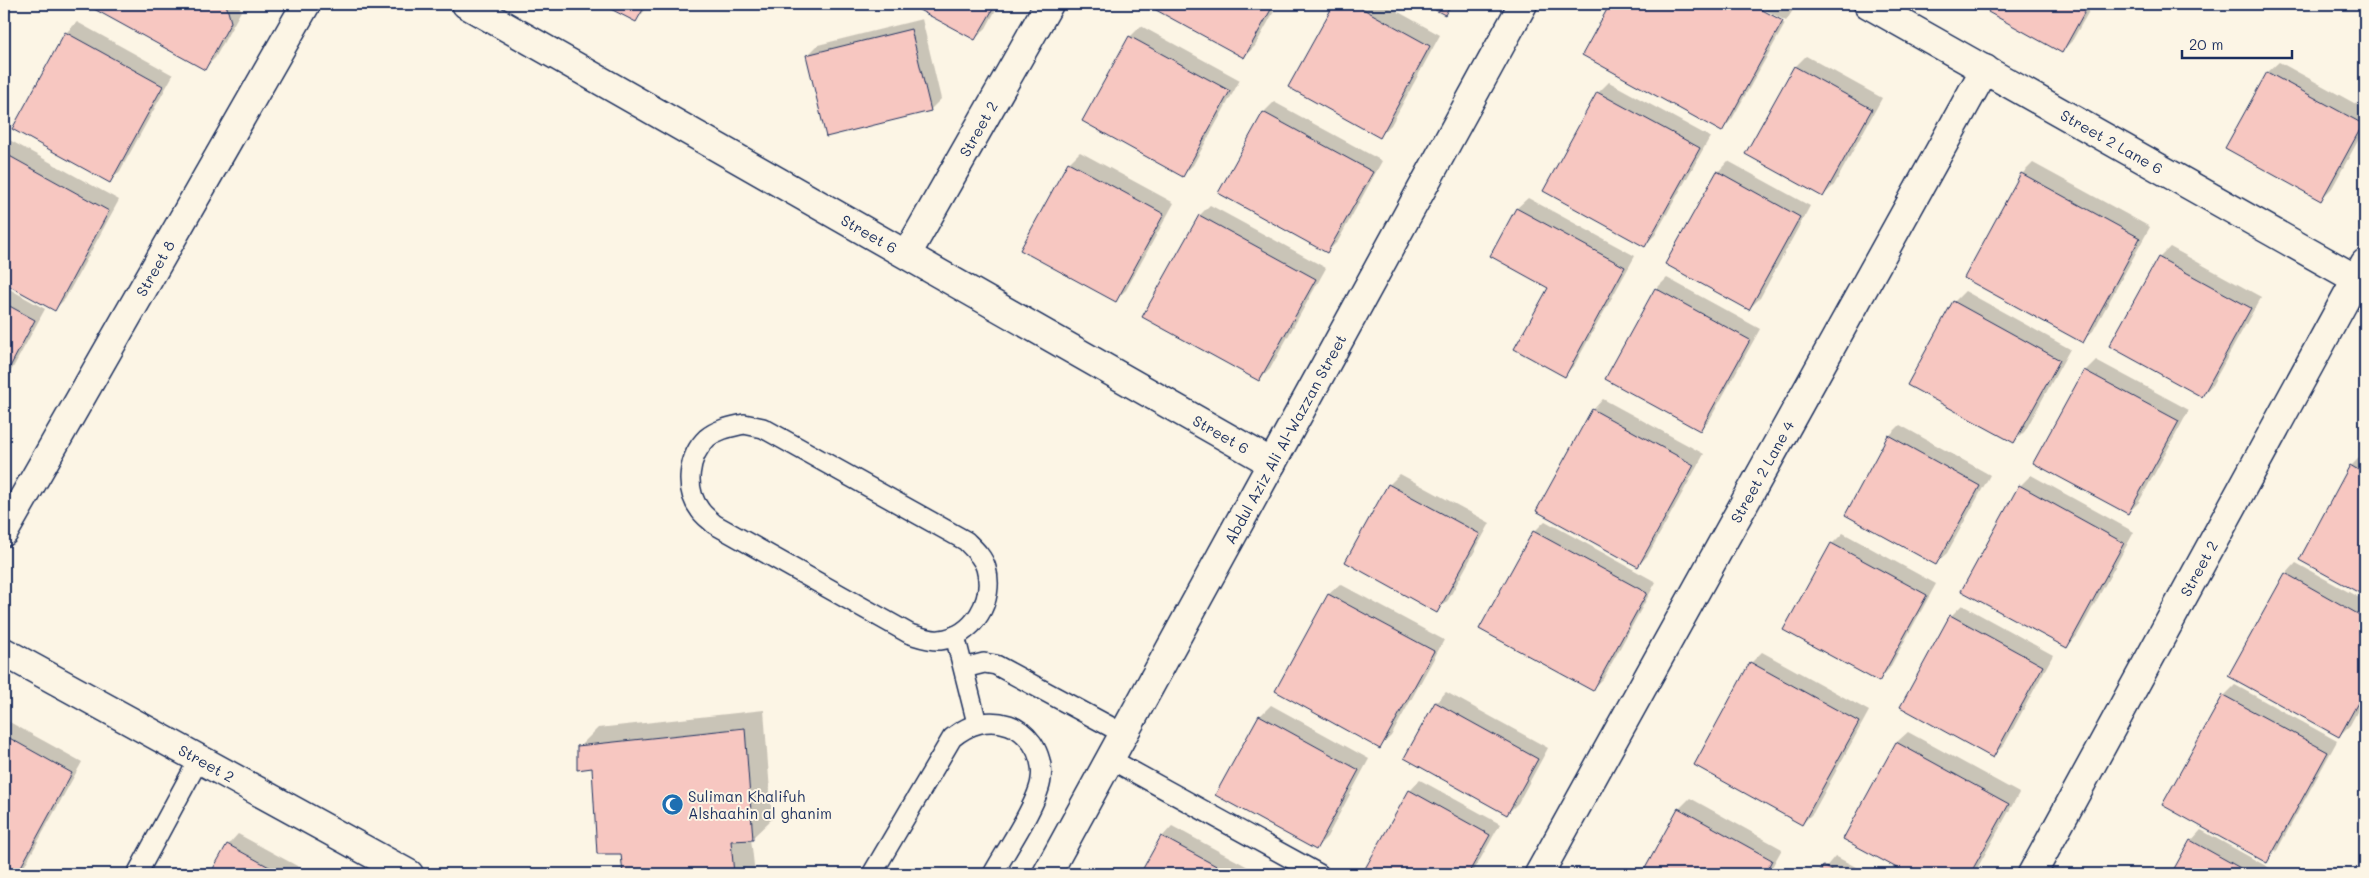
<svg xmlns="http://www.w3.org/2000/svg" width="2369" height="878" font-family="Mali,sans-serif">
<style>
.shadow{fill:#0003}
.building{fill:#f7c7c1;stroke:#1b2f5e}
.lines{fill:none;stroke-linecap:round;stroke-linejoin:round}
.service-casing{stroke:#1b2f5e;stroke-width:22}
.minor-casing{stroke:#1b2f5e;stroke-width:31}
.service{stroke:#fcf5e5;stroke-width:19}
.minor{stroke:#fcf5e5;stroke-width:28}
.labels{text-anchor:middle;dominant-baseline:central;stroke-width:4;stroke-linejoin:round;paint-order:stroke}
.street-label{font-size:15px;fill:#1b2f5e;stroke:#fcf5e5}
.poi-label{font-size:15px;fill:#1b2f5e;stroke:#fcf5e5;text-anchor:start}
</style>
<rect width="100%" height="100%" fill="#fcf5e5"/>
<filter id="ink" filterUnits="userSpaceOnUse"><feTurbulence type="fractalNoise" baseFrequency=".02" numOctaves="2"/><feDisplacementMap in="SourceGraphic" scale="10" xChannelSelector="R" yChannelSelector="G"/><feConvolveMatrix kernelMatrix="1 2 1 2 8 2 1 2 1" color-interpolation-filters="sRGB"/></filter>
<g filter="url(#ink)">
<!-- shadow -->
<g class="shadow">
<polygon points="87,4 239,4 241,11 215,58 205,68"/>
<polygon points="604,4 650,4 636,21"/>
<polygon points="911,4 999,4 986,28 975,39"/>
<polygon points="1148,4 1278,4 1255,46 1244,57"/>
<polygon points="1335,4 1384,4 1440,35 1391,125 1380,136 1290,87"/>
<polygon points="1427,4 1454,4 1445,14"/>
<polygon points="1612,4 1749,4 1785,24 1732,119 1722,130 1584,54"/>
<polygon points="1754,4 1781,4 1793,10 1786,21"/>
<polygon points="1994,4 2093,4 2072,41 2062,51 1989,12"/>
<polygon points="922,19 941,99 930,110 807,56 818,45"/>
<polygon points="77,22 173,75 120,171 110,182 66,33"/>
<polygon points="1141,26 1240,80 1193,165 1183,175 1130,37"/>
<polygon points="1806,56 1882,98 1834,185 1823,196 1795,67"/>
<polygon points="2279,62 2365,109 2365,128 2332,188 2321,199 2227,147 2268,72"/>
<polygon points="1609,82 1710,137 1655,235 1645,245 1544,191 1598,93"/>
<polygon points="1274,102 1382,161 1338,241 1327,252 1219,193 1264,112"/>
<polygon points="4,137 119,200 65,299 55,309 4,282"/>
<polygon points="1080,152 1174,203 1126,290 1115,300 1069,163"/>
<polygon points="1728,161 1810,206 1760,298 1749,309 1718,172"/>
<polygon points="2033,163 2150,227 2093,331 2082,341 2022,174"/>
<polygon points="1528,198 1635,256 1575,364 1565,375 1549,287 1492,255 1517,208"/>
<polygon points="1210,205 1326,268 1270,369 1259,380 1200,215"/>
<polygon points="2170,247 2261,297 2212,385 2202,396 2159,258"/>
<polygon points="1667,278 1760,329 1710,419 1700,430 1656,289"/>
<polygon points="4,286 45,309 4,384"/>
<polygon points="1965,291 2070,349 2025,431 2014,442 1954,302"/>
<polygon points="2096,360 2189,410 2139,502 2128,513 2035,462 2085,371"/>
<polygon points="1603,399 1704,454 1648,555 1638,566 1593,410"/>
<polygon points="1900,425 1990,475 1947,553 1936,563 1889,436"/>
<polygon points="2362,455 2365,457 2365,595 2300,559 2351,466"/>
<polygon points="1400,474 1490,523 1448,600 1437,611 1389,485"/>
<polygon points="2031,475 2134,532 2077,636 2067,647 2020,486"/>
<polygon points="1545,521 1656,582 1603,679 1592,690 1534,532"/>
<polygon points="1843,533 1936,584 1889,669 1878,680 1832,544"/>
<polygon points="2296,563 2365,601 2365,697 2350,725 2339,736 2286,574"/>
<polygon points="1340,584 1444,640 1391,736 1380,747 1277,691 1329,594"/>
<polygon points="1962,605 2053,655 2004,745 1993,756 1951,616"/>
<polygon points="1762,652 1869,711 1813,813 1802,824 1751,663"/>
<polygon points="2235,685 2337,741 2277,850 2266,861 2224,696"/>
<polygon points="1446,692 1548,748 1518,803 1507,814 1436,703"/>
<polygon points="1271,705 1369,759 1327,837 1316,848 1260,716"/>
<polygon points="764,710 772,819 751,839 755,874 624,874 623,852 593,766 579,747 598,728"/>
<polygon points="4,719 82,762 20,874 4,874"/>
<polygon points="1908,732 2019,793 1974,874 1910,874 1844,838 1897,742"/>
<polygon points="1420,780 1500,824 1472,874 1364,874 1410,791"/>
<polygon points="1690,798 1782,849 1768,874 1643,874 1679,809"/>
<polygon points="1172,826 1261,874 1141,874 1162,837"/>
<polygon points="2201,830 2275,871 2273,874 2173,874 2191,841"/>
<polygon points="238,834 312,874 212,874 228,845"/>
<polygon points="1835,856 1869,874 1820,874"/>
</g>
<!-- building -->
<g class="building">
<polygon points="85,4 226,4 231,22 205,70"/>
<polygon points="601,4 646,4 636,22"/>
<polygon points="908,4 996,4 975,40"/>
<polygon points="1145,4 1274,4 1244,58"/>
<polygon points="1334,4 1354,4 1430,46 1380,138 1288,87"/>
<polygon points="1424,4 1451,4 1445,15"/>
<polygon points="1610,4 1751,4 1783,21 1722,132 1582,55"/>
<polygon points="1992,4 2089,4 2062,53 1988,12"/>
<polygon points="911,29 931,111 826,137 806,55"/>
<polygon points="65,32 163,86 110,183 12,129"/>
<polygon points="1129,36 1230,91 1183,177 1082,121"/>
<polygon points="1794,66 1872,109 1823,197 1745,154"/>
<polygon points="2267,72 2363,124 2321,201 2225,148"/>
<polygon points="1597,92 1700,148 1645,247 1543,191"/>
<polygon points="1263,112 1373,172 1327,253 1218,193"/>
<polygon points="4,153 109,211 55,311 4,283"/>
<polygon points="1068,162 1164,214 1116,302 1020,250"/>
<polygon points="1717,171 1800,217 1749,310 1665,264"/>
<polygon points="2021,173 2140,238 2083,343 1964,278"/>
<polygon points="1516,208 1625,267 1565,377 1514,349 1548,288 1490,256"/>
<polygon points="1199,215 1316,279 1259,381 1142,317"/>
<polygon points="2158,257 2251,308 2202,397 2109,346"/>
<polygon points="1655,288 1750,340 1700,431 1605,379"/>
<polygon points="1953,301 2060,360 2014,443 1907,385"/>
<polygon points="4,303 35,320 4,378"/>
<polygon points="2084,370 2179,421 2128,514 2033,463"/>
<polygon points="1592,409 1694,465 1638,567 1536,511"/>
<polygon points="1888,435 1980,486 1936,565 1845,515"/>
<polygon points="2350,465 2365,474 2365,596 2299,560"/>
<polygon points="1388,484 1480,534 1437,613 1345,562"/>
<polygon points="2019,485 2124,543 2067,648 1961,591"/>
<polygon points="1533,531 1647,593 1593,691 1479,629"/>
<polygon points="1831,543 1927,595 1879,682 1783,630"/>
<polygon points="2285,573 2365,618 2365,690 2339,737 2228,676"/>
<polygon points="1328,594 1434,651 1380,749 1275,691"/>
<polygon points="1950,615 2043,666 1993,758 1900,707"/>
<polygon points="1750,662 1859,722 1802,825 1694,765"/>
<polygon points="2223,695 2328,752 2267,863 2162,805"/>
<polygon points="1435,702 1538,759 1507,815 1404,758"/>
<polygon points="1259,715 1359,770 1316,850 1215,795"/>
<polygon points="745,728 753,840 731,841 734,874 623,874 621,854 597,854 592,768 577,770 577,746"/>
<polygon points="4,735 72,773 17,874 4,874"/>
<polygon points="1896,742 2009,804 1970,874 1908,874 1843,839"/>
<polygon points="1409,790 1490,835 1468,874 1362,874"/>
<polygon points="1678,808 1772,860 1765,874 1642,874"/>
<polygon points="1161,836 1231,874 1140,874"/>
<polygon points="2190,840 2251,874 2171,874"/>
<polygon points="227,844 282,874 210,874"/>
<polygon points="1823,866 1839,874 1819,874"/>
</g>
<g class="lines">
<defs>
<g id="service">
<path d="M744,424L763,428L966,541C974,549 983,557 986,568C995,600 974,636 940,640C930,641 920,637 910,634L714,524C710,520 703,515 700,510C684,489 688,456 707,438C718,429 731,427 744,424Z"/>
<polyline points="955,636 977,723"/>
<polyline points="964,668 984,663 996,665 1124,734"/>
<polyline points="1110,759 1319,874"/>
<polyline points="137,874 199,759"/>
<path d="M872,874L952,738C969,724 987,718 1009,725C1018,728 1026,735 1032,743C1039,753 1043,767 1041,779C1039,802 1005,852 993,874"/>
</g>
<g id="minor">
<path id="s1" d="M466,4L1272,463"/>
<path id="s2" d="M1868,4L2356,279"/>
<path id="s3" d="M907,254L1049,4"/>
<path id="s4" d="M4,532L306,4"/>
<path id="s5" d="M4,652L409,874"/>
<path id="s6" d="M1047,874L1523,4"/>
<path id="s7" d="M1539,874L1985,69"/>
<path id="s8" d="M2032,874L2365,263"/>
</g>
</defs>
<!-- service casing -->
<use href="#service" class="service-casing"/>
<!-- minor casing -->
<use href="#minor" class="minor-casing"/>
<!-- service -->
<use href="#service" class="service"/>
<!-- minor -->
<use href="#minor" class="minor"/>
</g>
</g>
<!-- icons -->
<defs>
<symbol id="mosque-disc" viewBox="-11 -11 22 22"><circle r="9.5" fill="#1f6fb2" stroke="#fcf5e5"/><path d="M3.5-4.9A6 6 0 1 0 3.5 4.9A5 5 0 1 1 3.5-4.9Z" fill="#fff"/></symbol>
</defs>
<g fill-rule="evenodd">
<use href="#mosque-disc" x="660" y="792" width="25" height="25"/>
</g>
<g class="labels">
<!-- street labels -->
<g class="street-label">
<text stroke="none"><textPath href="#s3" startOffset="144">Street 2</textPath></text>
<text stroke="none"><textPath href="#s2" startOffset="280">Street 2 Lane 6</textPath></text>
<text stroke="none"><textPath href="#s1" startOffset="464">Street 6</textPath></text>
<text stroke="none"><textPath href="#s4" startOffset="304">Street 8</textPath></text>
<text stroke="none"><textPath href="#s1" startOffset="869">Street 6</textPath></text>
<text stroke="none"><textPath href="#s6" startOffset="496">Abdul Aziz Ali Al-Wazzan Street</textPath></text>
<text stroke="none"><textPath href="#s7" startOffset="460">Street 2 Lane 4</textPath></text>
<text stroke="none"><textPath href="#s8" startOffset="348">Street 2</textPath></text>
<text stroke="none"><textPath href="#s5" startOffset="231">Street 2</textPath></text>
</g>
<!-- poi labels -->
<g class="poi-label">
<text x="688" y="796">Suliman Khalifuh<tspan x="688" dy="17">Alshaahin al ghanim</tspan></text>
</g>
</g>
<!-- margin -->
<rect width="2369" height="878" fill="none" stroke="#fcf5e5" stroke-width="20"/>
<rect x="10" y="10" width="2349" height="858" fill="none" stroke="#1b2f5e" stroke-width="2" filter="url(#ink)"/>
<!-- scale -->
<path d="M2182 50v8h110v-8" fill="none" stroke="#1b2f5e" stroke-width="2.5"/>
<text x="2189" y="50" font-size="15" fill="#1b2f5e" stroke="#fcf5e5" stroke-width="4" paint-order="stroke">20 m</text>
</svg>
